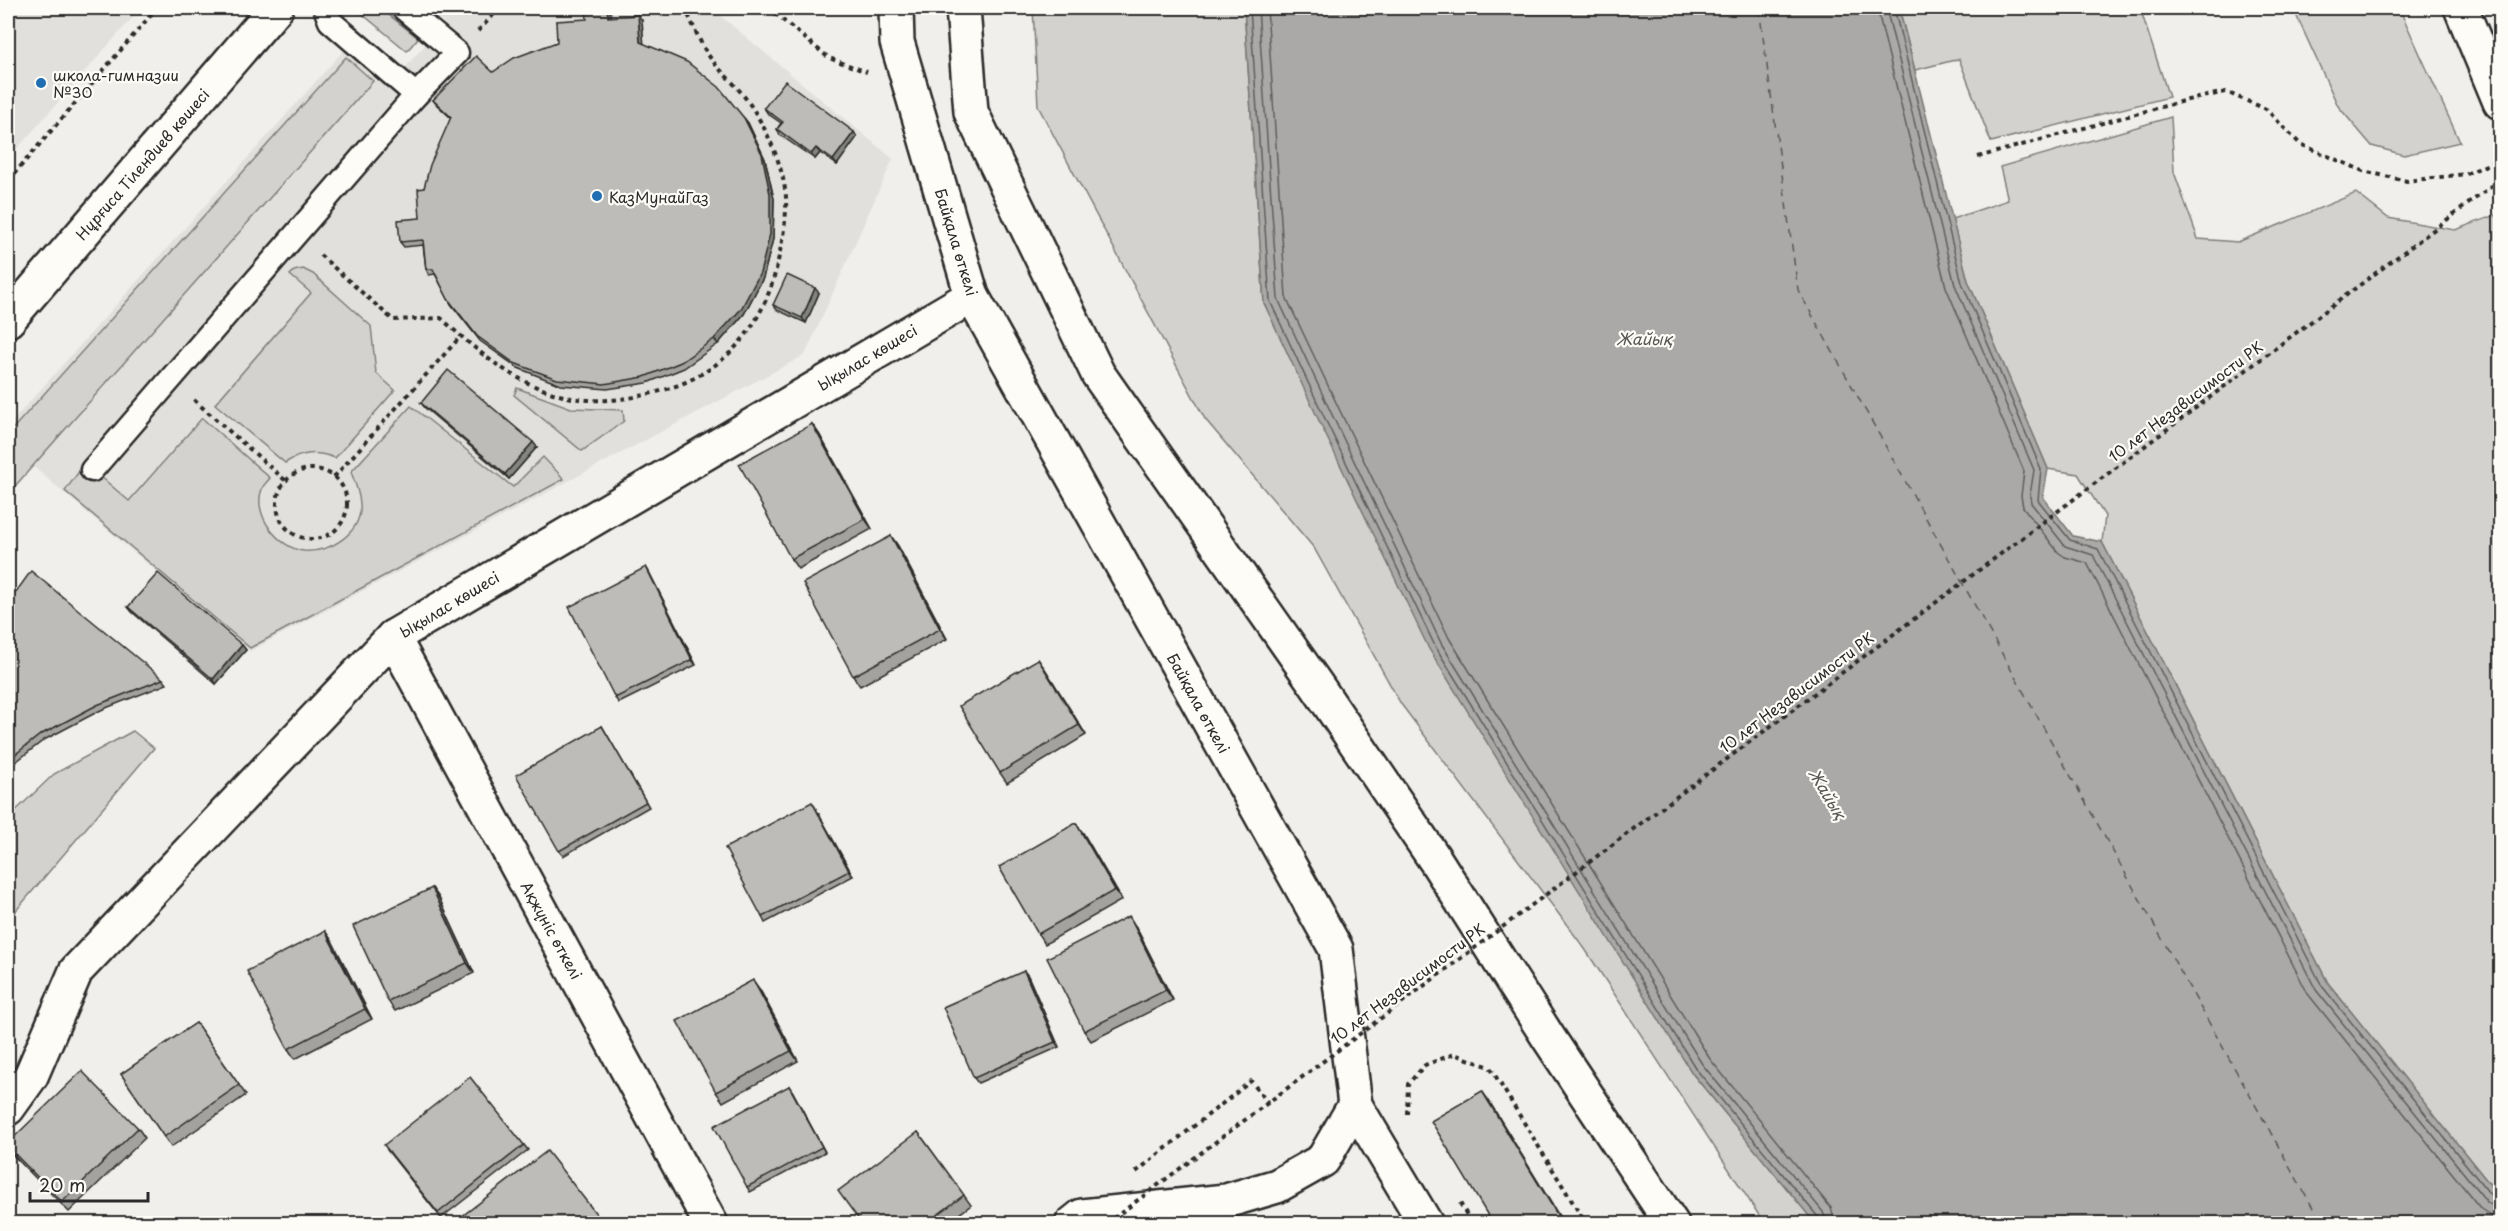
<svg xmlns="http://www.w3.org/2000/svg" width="2508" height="1231" font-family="'Playpen Sans',sans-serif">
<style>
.built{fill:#e1e0dc}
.green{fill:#d3d2cf;stroke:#7f7e7d;stroke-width:1.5}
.water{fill:#aaa9a7;stroke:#777775;stroke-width:1.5}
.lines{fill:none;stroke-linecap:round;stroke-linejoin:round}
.shore{stroke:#5e5d5d;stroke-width:1.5}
.ferry{stroke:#575756;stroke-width:1.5;stroke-dasharray:8 6;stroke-linecap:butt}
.service-casing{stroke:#2b2b2b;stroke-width:27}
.pedestrian-casing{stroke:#2b2b2b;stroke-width:38}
.minor-casing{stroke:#2b2b2b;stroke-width:38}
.path{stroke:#2b2b2b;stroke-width:4;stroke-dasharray:4.5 4.5;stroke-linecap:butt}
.service{stroke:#fdfcf7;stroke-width:22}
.pedestrian{stroke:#fdfcf7;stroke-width:33}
.minor{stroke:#fdfcf7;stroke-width:33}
.path-bridge{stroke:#2b2b2b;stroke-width:4;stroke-dasharray:4.5 4.5;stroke-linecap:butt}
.wall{fill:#a3a29e;stroke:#2b2b2b;stroke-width:1.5}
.shaded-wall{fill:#848481;stroke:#2b2b2b;stroke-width:1.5}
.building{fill:#bdbcb8;stroke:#2b2b2b;stroke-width:1.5}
.poi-dot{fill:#1f6fb2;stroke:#fdfcf7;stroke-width:2}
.labels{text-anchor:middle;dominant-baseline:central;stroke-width:4.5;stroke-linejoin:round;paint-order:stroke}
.poi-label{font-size:15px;fill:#2b2b2b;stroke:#fdfcf7;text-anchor:start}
.street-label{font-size:15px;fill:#2b2b2b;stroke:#fdfcf7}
.water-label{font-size:16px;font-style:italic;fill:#575756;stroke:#fdfcf7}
</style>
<rect width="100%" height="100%" fill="#f0efeb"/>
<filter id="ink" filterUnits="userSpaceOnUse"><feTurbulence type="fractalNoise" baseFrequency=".0167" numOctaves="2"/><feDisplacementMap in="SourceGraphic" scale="12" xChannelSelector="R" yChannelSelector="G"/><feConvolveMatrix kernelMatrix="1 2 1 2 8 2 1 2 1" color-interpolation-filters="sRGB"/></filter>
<g filter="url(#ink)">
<!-- built -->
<g class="built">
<polygon points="8,8 141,8 8,159"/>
<polygon points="425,8 711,8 893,159 805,355 250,651 8,445 8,426 345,49 389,86 444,23"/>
</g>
<!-- green -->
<g class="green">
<polygon points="355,8 380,8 418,38 407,51"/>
<polygon points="1033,8 1244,8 1264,303 1692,1073 1815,1223 1764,1223 1585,949 1401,704 1314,548 1205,419 1038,106"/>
<polygon points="1899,8 2140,8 2169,97 1991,142 1959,59 1915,70"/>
<polygon points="2293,8 2399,8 2460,142 2404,155 2372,146 2338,106"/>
<polygon points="346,57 373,81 8,494 8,434"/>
<polygon points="2171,117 2174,172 2198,239 2238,242 2356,193 2388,218 2455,230 2496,215 2500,224 2500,1197 2328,983 2102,542 2105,516 2078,474 2048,469 1968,281 1952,219 2008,200 2000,167"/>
<path d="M303,269L313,274L371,326L376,373L395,390L335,458C316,451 302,452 285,463L215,404L311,293L290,275L294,271Z"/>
<polygon points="517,388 571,408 623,410 624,421 582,451 514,395"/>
<path d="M411,406L513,487L543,457L564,479L250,648L65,491L85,463L129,501L202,418L270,478C268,481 263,485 262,489C252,514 278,548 304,551C331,553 363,532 360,503C359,492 355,482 351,472Z"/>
<polygon points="133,731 154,748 8,920 8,818 54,774"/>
</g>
<!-- water -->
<polygon class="water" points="1244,8 1899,8 1968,281 2048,469 2043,497 2073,536 2102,542 2328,983 2500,1197 2500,1223 1815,1223 1692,1073 1429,649 1321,425 1264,303"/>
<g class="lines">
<!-- shore -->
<g class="shore">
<polyline points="1250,8 1270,301 1327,423 1435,646 1696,1069 1818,1217 1819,1224"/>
<polyline points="1258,8 1278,299 1334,419 1441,643 1702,1064 1823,1212 1827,1224"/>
<polyline points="1267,8 1286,297 1342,415 1449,638 1710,1059 1831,1208 1836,1224"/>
<polyline points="1877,8 1946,287 2024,471 2021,496 2023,507 2058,552 2065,557 2087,563 2308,994 2481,1209 2491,1216 2500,1217"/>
<polyline points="1886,8 1955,285 2034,470 2030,495 2031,503 2065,546 2093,555 2316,990 2487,1202 2494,1207 2500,1208"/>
<polyline points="1894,8 1962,283 2041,469 2038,500 2070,540 2098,549 2322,986 2493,1198 2500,1200"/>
</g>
<!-- ferry -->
<polyline class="ferry" points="1759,8 1798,290 2322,1224"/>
<defs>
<g id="service">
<polyline points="403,8 457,53 416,95"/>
<polyline points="92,470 416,95 330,21 325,8"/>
<polyline points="1204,1224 1226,1201"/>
</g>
<g id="pedestrian">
<polyline points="963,8 971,112 1098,374 1317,686 1436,861 1548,1037 1672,1224"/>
<polyline points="2461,8 2500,102"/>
</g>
<g id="minor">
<polyline points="896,8 897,42 972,296 1336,949 1355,1105 1323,1160 1277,1186 1226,1201 1082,1216 1072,1224"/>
<polyline points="8,320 276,8"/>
<polyline points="393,637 711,1224"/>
<polyline points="1355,1105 1426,1224"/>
<polyline points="8,1108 31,1076 76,971 393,637 972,296"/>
</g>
</defs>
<!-- service casing -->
<use href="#service" class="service-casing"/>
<!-- pedestrian casing -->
<use href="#pedestrian" class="pedestrian-casing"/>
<!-- minor casing -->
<use href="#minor" class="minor-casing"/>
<!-- path -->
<g class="path">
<polyline points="768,8 829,58 867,72"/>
<polyline points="478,31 500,8"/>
<polyline points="1978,157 2183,101 2226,92 2266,109 2300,144 2363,171 2407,181 2466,174 2500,159"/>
<polyline points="8,181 157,8"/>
<path d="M320,255L393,320L441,318C480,354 515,384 567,397C590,402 616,401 639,396C717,382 764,334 779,256C783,237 787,217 786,197C783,162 762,117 739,90C731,80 720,71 712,60C700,45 693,24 685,8"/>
<polyline points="194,400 286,481"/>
<circle cx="312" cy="504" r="35"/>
<polyline points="334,477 461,336"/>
<polyline points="1407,1114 1408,1084 1425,1065 1454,1054 1490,1067 1586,1224"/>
<polyline points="1136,1172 1251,1081 1268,1103"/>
<polyline points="1460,1203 1472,1224"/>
</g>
<!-- service -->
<use href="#service" class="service"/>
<!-- pedestrian -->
<use href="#pedestrian" class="pedestrian"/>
<!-- minor -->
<use href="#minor" class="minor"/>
<!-- path-bridge -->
<polyline class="path-bridge" points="1106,1224 2500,180"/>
</g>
<!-- wall -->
<g class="wall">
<polygon points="611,17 642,20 643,43 744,118 748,123 765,159 774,199 773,239 763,278 744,314 718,344 684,368 647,383 607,389 561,385 518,368 480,341 451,304 435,274 429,275 426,269 423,245 404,247 400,242 420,218 424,188 451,118 437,105 433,100"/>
<polygon points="764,108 857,137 837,165 820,153 815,159 780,135 777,129 781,123 768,114"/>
<polygon points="819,293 806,323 777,310 773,305"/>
<polygon points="421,403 537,447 509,479 425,408"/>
<polygon points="812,424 819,434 872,529 798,569 791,559"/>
<polygon points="891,536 898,546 947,639 860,686 853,676"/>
<polygon points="646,567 649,572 696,665 619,703 615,698"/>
<polygon points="8,603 163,679 167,684 101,710 44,740 8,768"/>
<polygon points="128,607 242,645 246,650 216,684 132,612"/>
<polygon points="1045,669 1086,735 1007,783 1000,773"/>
<polygon points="602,726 649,807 563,856 559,851"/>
<polygon points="815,807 853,876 765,923 762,917"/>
<polygon points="1083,833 1122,900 1045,944 1038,934"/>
<polygon points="432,888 439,898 474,973 395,1011 388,1001"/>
<polygon points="1136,927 1173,1000 1091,1041 1084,1031"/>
<polygon points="325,931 332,941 372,1019 295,1059 288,1049"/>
<polygon points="1024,971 1028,976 1059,1047 978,1083 974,1078"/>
<polygon points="760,990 798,1061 723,1102 716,1092"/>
<polygon points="196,1023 246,1095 171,1147 121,1074"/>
<polygon points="789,1086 825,1152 750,1192 747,1187"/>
<polygon points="138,1128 145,1138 69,1212 13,1155 8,1148 8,1143"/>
<polygon points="918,1132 971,1205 946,1224 862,1224"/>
<polygon points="524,1145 528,1150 441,1218 387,1150"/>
</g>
<!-- shaded-wall -->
<g class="shaded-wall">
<polygon points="607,8 610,8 612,22 608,17"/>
<polygon points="638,15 642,20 644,47 640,42"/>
<polygon points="744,118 748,123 765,159 774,199 773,239 763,278 744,314 718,344 714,339"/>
<polygon points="854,132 857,137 837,165 833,160"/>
<polygon points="816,148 820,153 815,159 811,154"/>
<polygon points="815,288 819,293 806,323 802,318"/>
<polygon points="812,424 819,434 872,529 865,519"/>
<polygon points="533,442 537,447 509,479 505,474"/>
<polygon points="891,536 898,546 947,639 940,629"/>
<polygon points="646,567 649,572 696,665 692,660"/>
<polygon points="242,645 246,650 216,684 213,679"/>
<polygon points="1038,659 1045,669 1086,735 1079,725"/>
<polygon points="812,802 815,807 853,876 849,871"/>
<polygon points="1076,823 1083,833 1122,900 1115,890"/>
<polygon points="432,888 439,898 474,973 467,963"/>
<polygon points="1129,916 1136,927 1173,1000 1166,990"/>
<polygon points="325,931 332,941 372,1019 365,1009"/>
<polygon points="1024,971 1028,976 1059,1047 1055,1042"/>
<polygon points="753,980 760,990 798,1061 791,1051"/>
<polygon points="789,1086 793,1092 825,1152 822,1147"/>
<polygon points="1482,1091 1489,1101 1564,1224 1563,1224"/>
</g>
<!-- building -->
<g class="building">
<polygon points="586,8 607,8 608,17 638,15 640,42 687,62 719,87 744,118 762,154 770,194 770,234 760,273 741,309 714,339 681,362 644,377 604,384 557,379 514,363 477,336 448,299 433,269 426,269 423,240 400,242 398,220 420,218 418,189 424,188 430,165 451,117 433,100 476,56 493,72 514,58 557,42 556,21 587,19"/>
<polygon points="785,81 854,132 833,160 816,148 811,154 777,129 783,122 764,108"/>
<polygon points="787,275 815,288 802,318 773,305"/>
<polygon points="448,370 533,442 505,474 421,403"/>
<polygon points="812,424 865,519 791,559 739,464"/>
<polygon points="891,536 940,629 853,676 803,583"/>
<polygon points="646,567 692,660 615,698 569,607"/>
<polygon points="31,571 163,679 97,705 40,735 8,760 8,603"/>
<polygon points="158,573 242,645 213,679 128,607"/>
<polygon points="1038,659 1079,725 1000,773 959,706"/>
<polygon points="602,726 646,802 559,851 516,775"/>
<polygon points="812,802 849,871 762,917 725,848"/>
<polygon points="1076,823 1115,890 1038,934 999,867"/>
<polygon points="432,888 467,963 388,1001 353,926"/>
<polygon points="1129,916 1166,990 1084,1031 1047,958"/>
<polygon points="325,931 365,1009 288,1049 247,971"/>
<polygon points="1024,971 1055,1042 974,1078 943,1007"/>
<polygon points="753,980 791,1051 716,1092 677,1021"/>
<polygon points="196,1023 239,1085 164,1137 121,1074"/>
<polygon points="82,1071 138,1128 62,1202 8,1147 8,1143"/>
<polygon points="470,1077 524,1145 438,1213 384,1145"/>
<polygon points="789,1086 822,1147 747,1187 714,1126"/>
<polygon points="1482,1091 1563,1224 1493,1224 1431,1121"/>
<polygon points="918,1132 964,1195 925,1224 862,1224 838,1191"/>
<polygon points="547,1151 601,1220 596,1224 466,1224 461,1217"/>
</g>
</g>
<!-- markers -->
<g class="poi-dot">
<circle cx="41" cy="83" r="6"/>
<circle cx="597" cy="196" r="6"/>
</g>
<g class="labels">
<!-- poi labels -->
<g class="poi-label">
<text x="53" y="74">школа-гимназии<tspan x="53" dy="17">№30</tspan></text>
<text x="609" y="196">КазМунайГаз</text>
</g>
<!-- street labels -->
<g class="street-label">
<text transform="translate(142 164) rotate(-49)">Нұрғиса Тілендиев көшесі</text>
<text transform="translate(957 242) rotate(73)">Байқала өткелі</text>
<text transform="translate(867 357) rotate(-31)">Ықылас көшесі</text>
<text transform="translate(2185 401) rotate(-37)">10 лет Независимости РК</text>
<text transform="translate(449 604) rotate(-31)">Ықылас көшесі</text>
<text transform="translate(1796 692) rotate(-37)">10 лет Независимости РК</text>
<text transform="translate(1199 703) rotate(61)">Байқала өткелі</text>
<text transform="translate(552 930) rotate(61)">Ақжүніс өткелі</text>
<text transform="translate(1407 983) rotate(-37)">10 лет Независимости РК</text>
</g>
<!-- water labels -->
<g class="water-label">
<text x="1644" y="338">Жайық</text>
<text transform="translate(1828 793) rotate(59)">Жайық</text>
</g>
</g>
<!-- margin -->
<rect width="2508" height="1231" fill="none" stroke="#fdfcf7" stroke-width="30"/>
<rect x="15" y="15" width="2478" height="1201" fill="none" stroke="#2b2b2b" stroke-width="2" filter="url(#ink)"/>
<!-- scale -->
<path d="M30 1192v9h118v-9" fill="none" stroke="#2b2b2b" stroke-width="3"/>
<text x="39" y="1192" font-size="18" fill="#2b2b2b" stroke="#fdfcf7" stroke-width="4.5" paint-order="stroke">20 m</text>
</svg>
